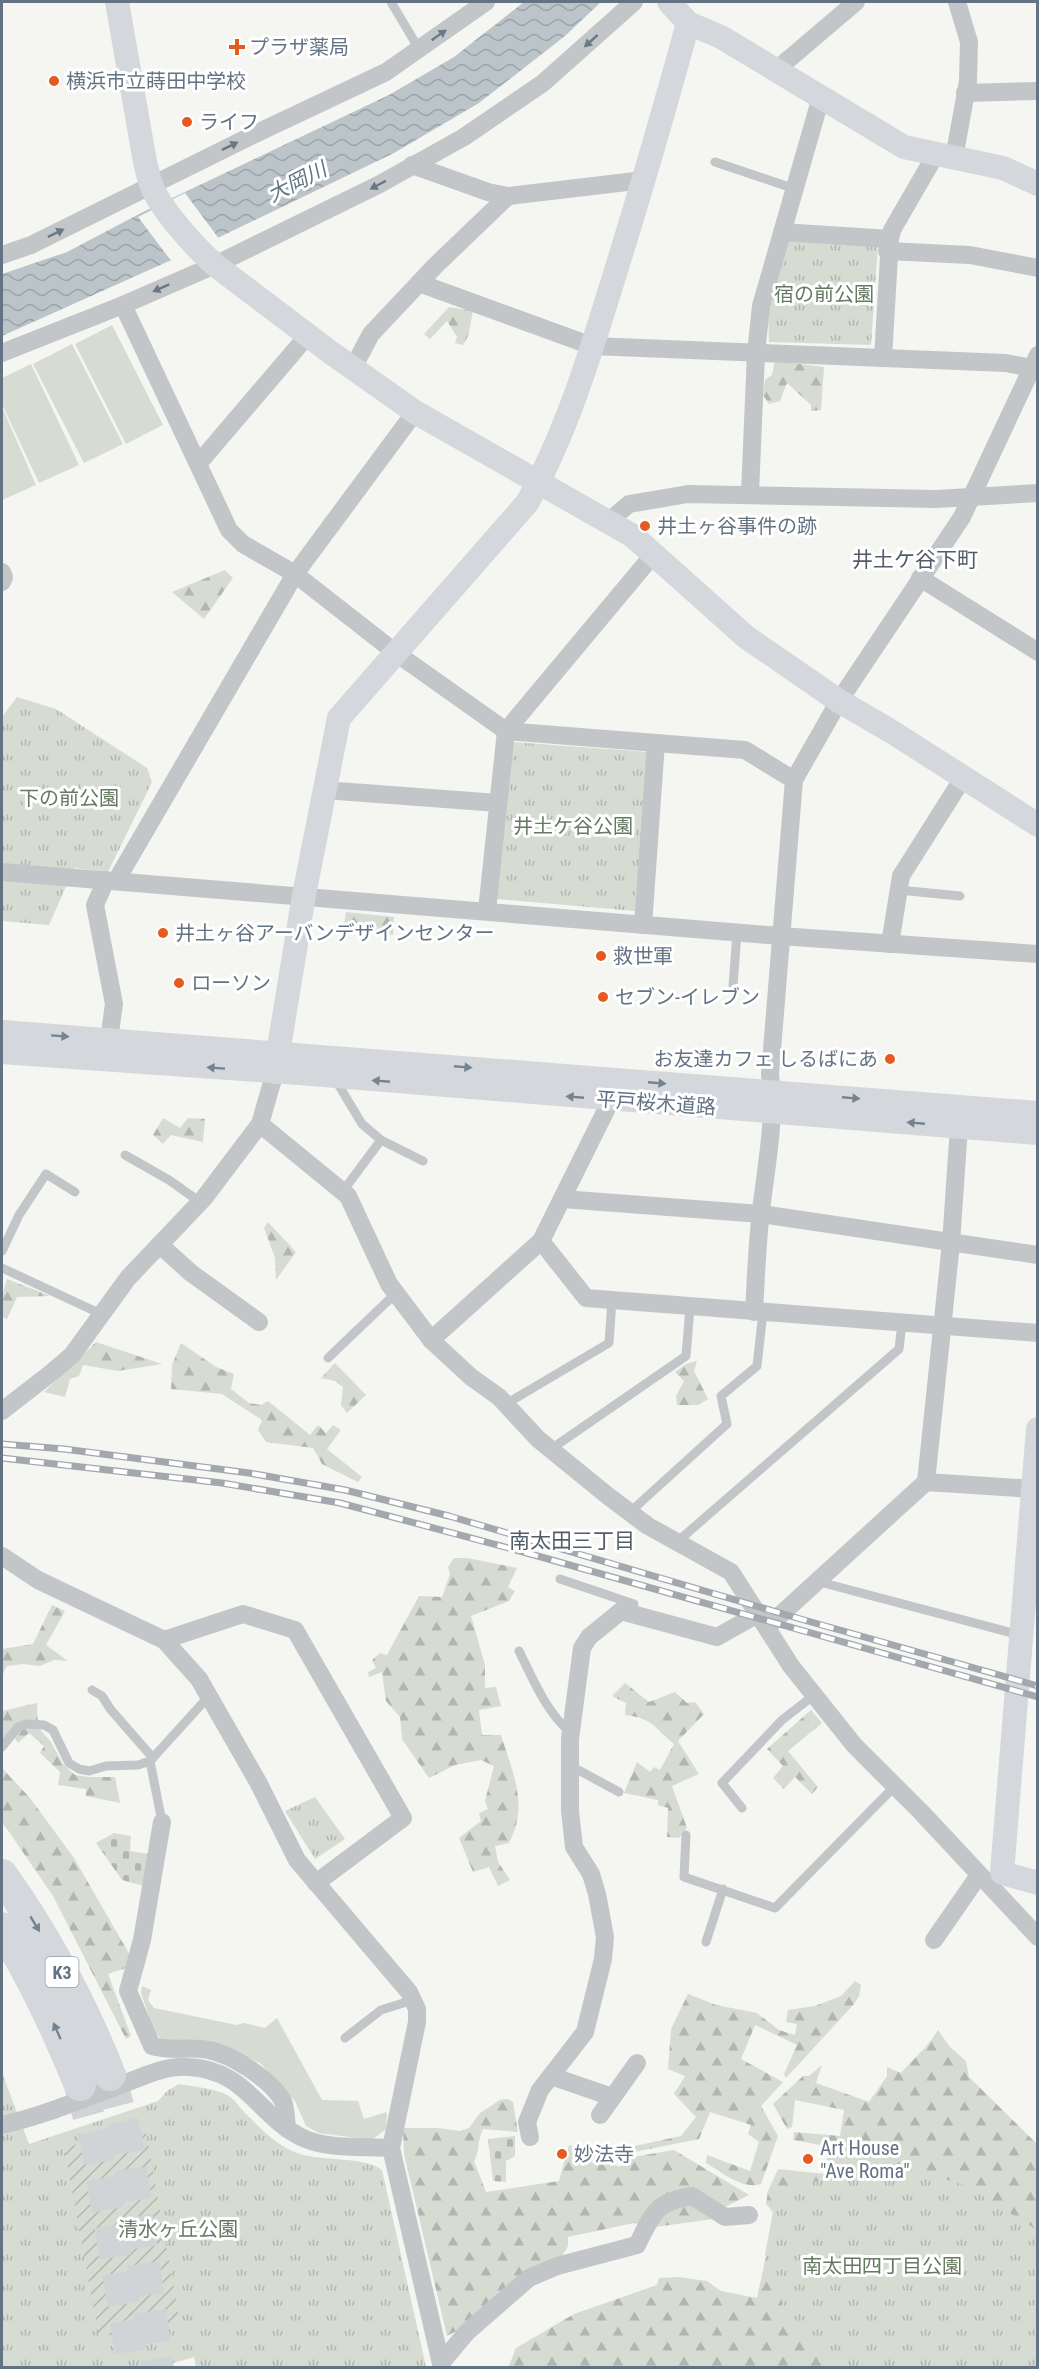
<svg xmlns="http://www.w3.org/2000/svg" width="1039" height="2369" font-family="'Roboto Condensed','Noto Sans JP',sans-serif">
<style>
.grass{fill:#d6dcd2}
.forest{fill:url(#forest-firs)}
.cemetery{fill:url(#cemetery-stones)}
.park{fill:url(#park-tufts)}
.garden{fill:url(#garden-furrows)}
.water{fill:url(#water-waves)}
.pier{fill:#f5f5f1}
.lines{fill:none;stroke-linecap:round;stroke-linejoin:round}
.highway-tunnel{stroke:#d1d4d6;stroke-width:32;stroke-dasharray:32 16;stroke-linecap:butt}
.lane{stroke:#c2c6c9;stroke-width:9}
.street{stroke:#c2c6c9;stroke-width:18}
.secondary{stroke:#d4d8dc;stroke-width:24}
.highway{stroke:#d4d8dc;stroke-width:32}
.rail-casing{stroke:#a3a8ae;stroke-width:7}
.rail{stroke:#fff;stroke-width:4.5;stroke-dasharray:14;stroke-linecap:butt}
.oneway{fill:#697786}
.oneway2{fill:#758290}
.poi-dot{fill:#e65921;stroke:#fff;stroke-width:2}
.labels{text-anchor:middle;dominant-baseline:central;stroke-width:6;stroke-linejoin:round;paint-order:stroke}
.shield{fill:#fff;stroke:#929da8;stroke-width:1.5}
.shield-label{font-size:18px;font-weight:bold;fill:#647383}
.poi-label{font-size:20px;fill:#647383;stroke:#fff;text-anchor:start}
.park-label{font-size:20px;fill:#667a62;stroke:#fff}
.street-label{font-size:20px;fill:#647383;stroke:#fff}
.water-label{font-size:21px;font-style:italic;fill:#5f7680;stroke:#fff}
.neighbourhood-label{font-size:21px;fill:#525d68;stroke:#fff}
</style>
<defs>
<pattern id="forest-firs" width="22" height="20" patternUnits="userSpaceOnUse" patternTransform="scale(1.5)"><rect width="22" height="20" fill="#d6dcd2"/><path d="M5 1l3.5 6h-7zM16 11l3.5 6h-7z" fill="#b1b7b0"/></pattern>
<pattern id="cemetery-stones" width="16" height="16" patternUnits="userSpaceOnUse" patternTransform="scale(1.5)"><rect width="16" height="16" fill="#d6dcd2"/><path d="M2 7V4a2 2 0 0 1 4 0v3zM10 15v-3a2 2 0 0 1 4 0v3z" fill="#b1b7b0"/></pattern>
<pattern id="park-tufts" width="24" height="20" patternUnits="userSpaceOnUse" patternTransform="scale(1.5)"><rect width="24" height="20" fill="#d6dcd2"/><path d="M3 7l-1-3M5 7V3M7 7l1-3M15 17l-1-3M17 17v-4M19 17l1-3" fill="none" stroke="#b1b7b0"/></pattern>
<pattern id="garden-furrows" width="10" height="10" patternUnits="userSpaceOnUse" patternTransform="scale(1.5)"><rect width="10" height="10" fill="#d6dcd2"/><path d="M-1 1l2-2M0 10L10 0M9 11l2-2" fill="none" stroke="#b1b7b0"/></pattern>
<pattern id="water-waves" width="16" height="10" patternUnits="userSpaceOnUse" patternTransform="scale(1.5)"><rect width="16" height="10" fill="#bac4c9"/><path d="M0 5q4-4 8 0t8 0" fill="none" stroke="#9ba4a9"/></pattern>
</defs>
<rect width="100%" height="100%" fill="#f5f5f1"/>
<!-- grass -->
<g class="grass">
<polygon points="112,325 163,425 126,444 75,344"/>
<polygon points="72,344 123,444 84,463 33,364"/>
<polygon points="31,364 79,465 39,483 2,404 2,378"/>
<polygon points="2,407 36,485 2,500"/>
<polygon points="142,1986 151,1990 148,2000 154,2008 237,2025 244,2023 265,2028 277,2018 322,2100 358,2101 364,2119 387,2112 386,2129 372,2140 319,2133 306,2126 295,2101 261,2064 236,2051 161,2039 154,2031 141,1993"/>
</g>
<!-- forest -->
<g class="forest">
<polygon points="449,307 473,311 468,336 463,345 455,343 457,337 447,321 430,339 424,334"/>
<polygon points="775,361 824,367 821,410 811,411 811,405 787,383 780,401 769,404 763,395 765,380 772,375"/>
<polygon points="225,570 233,578 204,619 172,592"/>
<polygon points="346,912 394,917 393,935 343,930"/>
<polygon points="163,1118 180,1128 188,1118 205,1119 203,1142 171,1135 163,1144 153,1135"/>
<polygon points="268,1222 296,1252 276,1280 275,1258 264,1228"/>
<polygon points="7,1279 50,1296 17,1297 7,1319 2,1317 2,1296"/>
<polygon points="96,1342 162,1364 118,1371 83,1365 79,1376 70,1379 65,1397 44,1392"/>
<polygon points="181,1343 216,1367 234,1374 231,1389 249,1403 261,1405 268,1401 310,1435 318,1425 326,1433 333,1425 341,1430 327,1449 362,1477 358,1482 322,1464 313,1448 266,1442 258,1430 262,1420 222,1394 171,1389 172,1365"/>
<polygon points="697,1361 694,1371 708,1399 698,1405 677,1405 676,1396 684,1381 675,1372 686,1364"/>
<polygon points="335,1363 366,1395 347,1413 341,1405 343,1387 335,1381 321,1378"/>
<path d="M454,1558H467L517,1568L508,1587L515,1591L509,1601L471,1616L485,1665V1688L496,1687L501,1706L479,1710L482,1735H501C513,1774 529,1805 509,1843L495,1846L498,1862L510,1880L498,1886L489,1867L473,1872L459,1838L481,1821L479,1813L488,1809L485,1801L494,1766L481,1760L455,1765L429,1778L402,1739L400,1717L386,1701L382,1672L369,1677L368,1672L376,1668L372,1660L380,1653L387,1655L419,1596L442,1597L450,1574L448,1567Z"/>
<polygon points="52,1605 65,1611 46,1645 68,1661 54,1660 40,1666 23,1664 7,1666 2,1676 2,1649 33,1644"/>
<path d="M625,1683L649,1702L675,1692L687,1703L695,1702L704,1714L678,1741L699,1774L672,1786L687,1828L679,1838L667,1837L668,1808L658,1805V1800L624,1793L637,1762L650,1772L654,1767L660,1770L674,1744C653,1727 653,1718 625,1715L626,1703L612,1696Z"/>
<polygon points="37,1703 38,1727 51,1742 63,1764 75,1775 89,1777 115,1777 120,1803 86,1796 86,1789 58,1785 60,1772 40,1753 44,1746 29,1733 18,1743 11,1732 2,1742 2,1711"/>
<polygon points="811,1710 822,1723 788,1751 818,1787 812,1794 795,1777 784,1789 773,1778 783,1766 767,1749"/>
<polygon points="2,1768 30,1798 74,1858 131,1957 129,1967 108,1974 131,2036 126,2039 53,1896 7,1829 2,1823"/>
<path d="M855,1981L861,1985L859,1996L854,2004L786,2078L784,2074L797,2045L755,2025L741,2059L783,2082L761,2106L778,2136L761,2184C742,2190 722,2172 706,2163L707,2155L750,2171L759,2142L748,2134L751,2125L710,2112L699,2139L634,2152L635,2146L681,2136L696,2117L674,2094L685,2076L668,2069L671,2029L688,1994L716,2005L757,2013L779,2030L795,2035L797,2024L786,2022L788,2010L815,2006L841,1996Z"/>
<path d="M938,2030L950,2047L966,2061L969,2077L1037,2144V2367L508,2368L516,2348L574,2314L657,2285L659,2278L678,2277L707,2281L721,2291L757,2298L775,2214L766,2204L768,2191L778,2169L825,2174L828,2152L826,2146L793,2140L794,2132L840,2136L844,2110L795,2100L792,2127L787,2129L773,2104L803,2076H809L822,2065L816,2083L869,2102L887,2076V2067L901,2073C914,2058 928,2047 938,2030Z"/>
<path d="M508,2099L513,2102L518,2132L483,2129C477,2140 480,2152 474,2161L486,2192L559,2181L569,2145L591,2151L619,2167L633,2157L674,2150L749,2195L723,2208L713,2219L655,2227L634,2223L568,2237V2246L559,2261L524,2275L480,2309L466,2326L447,2336L404,2154L403,2128H438L460,2131L469,2128L480,2113L500,2100Z"/>
</g>
<!-- cemetery -->
<g class="cemetery">
<polygon points="114,1833 131,1836 130,1851 149,1854 144,1886 122,1880 96,1843"/>
<polygon points="515,2136 515,2156 506,2161 506,2182 493,2181 488,2139"/>
</g>
<!-- park -->
<g class="park">
<polygon points="788,240 878,245 871,345 769,342 768,304"/>
<polygon points="17,697 56,709 147,768 152,782 108,872 74,868 49,925 2,921 2,717"/>
<polygon points="512,742 649,752 635,911 496,899"/>
<polygon points="315,1797 345,1839 315,1859 285,1811"/>
<path d="M2,2073L29,2144L158,2101L167,2091L179,2084C195,2087 215,2088 229,2096C235,2100 240,2108 245,2113C260,2128 273,2142 292,2151C319,2163 363,2155 382,2170L426,2367L196,2368L194,2357L160,2367H2Z"/>
<polygon points="834,2144 967,2186 1037,2230 1038,2364 1034,2367 847,2367 792,2335 765,2254 777,2191 830,2178"/>
</g>
<!-- garden -->
<polygon class="garden" points="146,2132 180,2323 99,2337 64,2147"/>
<!-- water -->
<polygon class="water" points="524,2 601,2 565,36 479,103 394,153 178,257 2,336 2,274 67,252 143,212 389,95 454,57"/>
<!-- pier -->
<polygon class="pier" points="185,193 220,240 172,262 138,217"/>
<g class="lines">
<!-- highway-tunnel -->
<g class="highway-tunnel">
<polyline points="110,2075 127,2141 158,2368"/>
<polyline points="80,2085 97,2146 127,2326 132,2368"/>
</g>
<!-- lane -->
<g class="lane">
<polyline points="391,2 419,49"/>
<polyline points="715,162 795,189"/>
<polyline points="899,890 960,896"/>
<polyline points="733,986 737,933"/>
<polyline points="335,1079 362,1124 381,1140 423,1161"/>
<polyline points="125,1155 169,1180 200,1202"/>
<polyline points="343,1191 381,1140"/>
<polyline points="2,1251 19,1215 46,1174 75,1192"/>
<polyline points="2,1268 101,1314"/>
<polyline points="328,1358 396,1293"/>
<polyline points="506,1404 609,1343 612,1300"/>
<polyline points="551,1449 686,1356 690,1307"/>
<polyline points="630,1512 727,1424 721,1396 757,1366 763,1312"/>
<polyline points="677,1542 899,1349 902,1323"/>
<polyline points="560,1579 634,1604 631,1613"/>
<polyline points="816,1581 1020,1635"/>
<path d="M519,1651C533,1679 546,1712 571,1733"/>
<polyline points="92,1690 102,1696 111,1710 153,1758"/>
<polyline points="2,1747 18,1727 26,1724 44,1725 53,1730 69,1763 79,1769 89,1771 106,1766 138,1765 150,1761"/>
<polyline points="569,1765 619,1792"/>
<polyline points="742,1808 722,1783 782,1720 813,1696"/>
<polyline points="162,1822 150,1761 209,1696"/>
<polyline points="686,1835 684,1877 775,1908 894,1787"/>
<polyline points="706,1942 723,1889"/>
<polyline points="345,2038 381,2010 413,2000"/>
</g>
<!-- street -->
<g class="street">
<polyline points="776,70 856,2"/>
<polyline points="965,93 1038,91"/>
<polyline points="954,158 968,81 969,42 957,2"/>
<polyline points="412,165 488,192 508,196 644,180"/>
<polyline points="782,232 890,239"/>
<polyline points="887,251 970,255 1038,268"/>
<polyline points="2,255 31,245 251,136 386,72 486,2"/>
<polyline points="419,283 592,346 1006,363 1031,368"/>
<polyline points="123,305 229,530 243,544 295,574 396,653 506,731 745,750 794,780"/>
<polyline points="2,353 123,305 215,265 380,184 464,137 543,83 634,2"/>
<polyline points="883,358 890,239 892,230 936,154"/>
<polyline points="353,368 371,334 435,266 508,196"/>
<polyline points="198,464 308,335"/>
<polyline points="750,493 756,353 761,306 821,97"/>
<polyline points="608,522 629,504 688,494 936,499 1038,493"/>
<polyline points="2,572 4,577 2,582"/>
<polyline points="920,578 1038,652"/>
<polyline points="324,790 498,803"/>
<polyline points="2,872 780,936 1038,954"/>
<polyline points="106,880 95,905 114,1004 109,1040"/>
<polyline points="116,881 295,574 415,412"/>
<polyline points="487,911 506,731 653,555"/>
<polyline points="643,925 656,743"/>
<polyline points="890,944 901,876 963,778"/>
<polyline points="260,1124 348,1196 389,1284 432,1341 471,1377 499,1397 538,1439 608,1496 648,1526 731,1572 791,1666 854,1745 922,1813 1038,1937"/>
<polyline points="562,1199 761,1214 1038,1255"/>
<polyline points="541,1241 586,1298 1038,1333"/>
<polyline points="160,1245 191,1273 259,1322"/>
<path d="M754,1312C756,1278 757,1244 761,1211C766,1166 776,1119 770,1074L794,780L839,701L962,517L1038,355"/>
<polyline points="431,1340 541,1241 611,1100"/>
<polyline points="2,1411 51,1373 72,1355 128,1278 204,1198 260,1124 275,1072"/>
<polyline points="926,1482 1033,1489"/>
<polyline points="2,1556 38,1580 164,1640 199,1679 258,1782 297,1860 409,1992 417,2009 417,2022 391,2148 442,2368"/>
<polyline points="767,1627 926,1482 951,1243 959,1127"/>
<polyline points="164,1640 243,1614 295,1630 403,1818 316,1883"/>
<path d="M162,1822L142,1940L128,1991L152,2046C173,2052 188,2046 208,2050C232,2054 271,2080 283,2101C286,2108 286,2121 287,2129"/>
<polyline points="934,1940 979,1875"/>
<polyline points="551,2076 612,2097"/>
<polyline points="600,2115 637,2063"/>
<path d="M2,2125C42,2116 80,2100 118,2086C140,2078 165,2065 188,2067C247,2070 256,2114 301,2137C327,2150 363,2146 391,2148"/>
<polyline points="530,2137 527,2122 540,2090 585,2032 603,1959 605,1937 597,1894 591,1874 574,1847 570,1811 570,1739 582,1648 589,1637 621,1611 717,1637 758,1614"/>
<path d="M441,2363L467,2332L529,2278L557,2266L637,2245C653,2214 654,2202 692,2196L725,2217L749,2215"/>
</g>
<!-- secondary -->
<g class="secondary">
<path d="M117,2L145,162C147,169 148,177 151,184C159,208 196,248 215,265L330,352L415,412L633,536L746,637L839,701L889,730L1038,825"/>
<polyline points="669,2 688,23 721,37 904,147 1003,168 1038,184"/>
<polyline points="2,1032 1038,1113"/>
<polyline points="2,1052 299,1073 1038,1133"/>
<path d="M275,1072L304,895L339,718L527,503C567,432 590,354 614,277C640,193 665,108 688,23"/>
<polyline points="1038,1429 1002,1873 1038,1883"/>
</g>
<!-- highway -->
<g class="highway">
<path d="M2,1875C46,1937 82,2004 110,2075"/>
<path d="M2,1928C33,1977 58,2031 80,2085"/>
</g>
<defs>
<g id="rail">
<polyline points="2,1444 64,1449 249,1473 345,1490 449,1516 797,1618 1038,1686"/>
<polyline points="2,1458 222,1483 340,1503 527,1553 1038,1697"/>
</g>
</defs>
<!-- rail casing -->
<use href="#rail" class="rail-casing"/>
<!-- rail -->
<use href="#rail" class="rail"/>
</g>
<!-- one-way arrows -->
<defs><path id="oneway-solid" d="M-6-.8H1V-3.2L6.5 0L1 3.2V.8H-6Z" transform="scale(1.5)"/></defs>
<g class="oneway">
<use href="#oneway-solid" transform="translate(439 35) rotate(-35)"/>
<use href="#oneway-solid" transform="translate(591 41) rotate(138)"/>
<use href="#oneway-solid" transform="translate(230 146) rotate(-26)"/>
<use href="#oneway-solid" transform="translate(378 185) rotate(152)"/>
<use href="#oneway-solid" transform="translate(56 233) rotate(-26)"/>
<use href="#oneway-solid" transform="translate(161 288) rotate(156)"/>
</g>
<g class="oneway2">
<use href="#oneway-solid" transform="translate(60 1036) rotate(4)"/>
<use href="#oneway-solid" transform="translate(463 1067) rotate(5)"/>
<use href="#oneway-solid" transform="translate(216 1068) rotate(-176)"/>
<use href="#oneway-solid" transform="translate(381 1081) rotate(-175)"/>
<use href="#oneway-solid" transform="translate(657 1083) rotate(5)"/>
<use href="#oneway-solid" transform="translate(575 1097) rotate(-175)"/>
<use href="#oneway-solid" transform="translate(851 1098) rotate(5)"/>
<use href="#oneway-solid" transform="translate(916 1123) rotate(-175)"/>
<use href="#oneway-solid" transform="translate(35 1924) rotate(59)"/>
<use href="#oneway-solid" transform="translate(57 2031) rotate(-114)"/>
</g>
<!-- markers -->
<g class="poi-dot">
<path d="M234 38h6v6h6v6h-6v6h-6v-6h-6v-6h6z"/>
<circle cx="54" cy="81" r="6"/>
<circle cx="187" cy="122" r="6"/>
<circle cx="645" cy="526" r="6"/>
<circle cx="163" cy="933" r="6"/>
<circle cx="601" cy="956" r="6"/>
<circle cx="179" cy="983" r="6"/>
<circle cx="603" cy="997" r="6"/>
<circle cx="890" cy="1059" r="6"/>
<circle cx="562" cy="2154" r="6"/>
<circle cx="808" cy="2159" r="6"/>
</g>
<g class="labels">
<!-- shield labels -->
<rect class="shield" x="45.5" y="1957" width="33" height="30" rx="4.5"/>
<g class="shield-label">
<text x="62" y="1972">K3</text>
</g>
<!-- poi labels -->
<g class="poi-label">
<text x="249" y="47">プラザ薬局</text>
<text x="66" y="81">横浜市立蒔田中学校</text>
<text x="199" y="122">ライフ</text>
<text x="657" y="526">井土ヶ谷事件の跡</text>
<text x="175" y="933">井土ヶ谷アーバンデザインセンター</text>
<text x="613" y="956">救世軍</text>
<text x="191" y="983">ローソン</text>
<text x="615" y="997">セブン-イレブン</text>
<text x="878" y="1059" text-anchor="end">お友達カフェ しるばにあ</text>
<text x="820" y="2148">Art House<tspan x="820" dy="23">"Ave Roma"</tspan></text>
<text x="574" y="2154">妙法寺</text>
</g>
<!-- park labels -->
<g class="park-label">
<text x="824" y="294">宿の前公園</text>
<text x="69" y="798">下の前公園</text>
<text x="573" y="826">井土ケ谷公園</text>
<text x="178" y="2229">清水ヶ丘公園</text>
<text x="882" y="2266">南太田四丁目公園</text>
</g>
<!-- street labels -->
<g class="street-label">
<text transform="translate(656 1103) rotate(4)">平戸桜木道路</text>
</g>
<!-- water labels -->
<g class="water-label">
<text transform="translate(297 182) rotate(-27)">大岡川</text>
</g>
<!-- neighbourhood labels -->
<g class="neighbourhood-label">
<text x="915" y="560">井土ケ谷下町</text>
<text x="572" y="1541">南太田三丁目</text>
</g>
</g>
<!-- border -->
<rect width="1039" height="2369" fill="none" stroke="#647383" stroke-width="6"/>
</svg>
